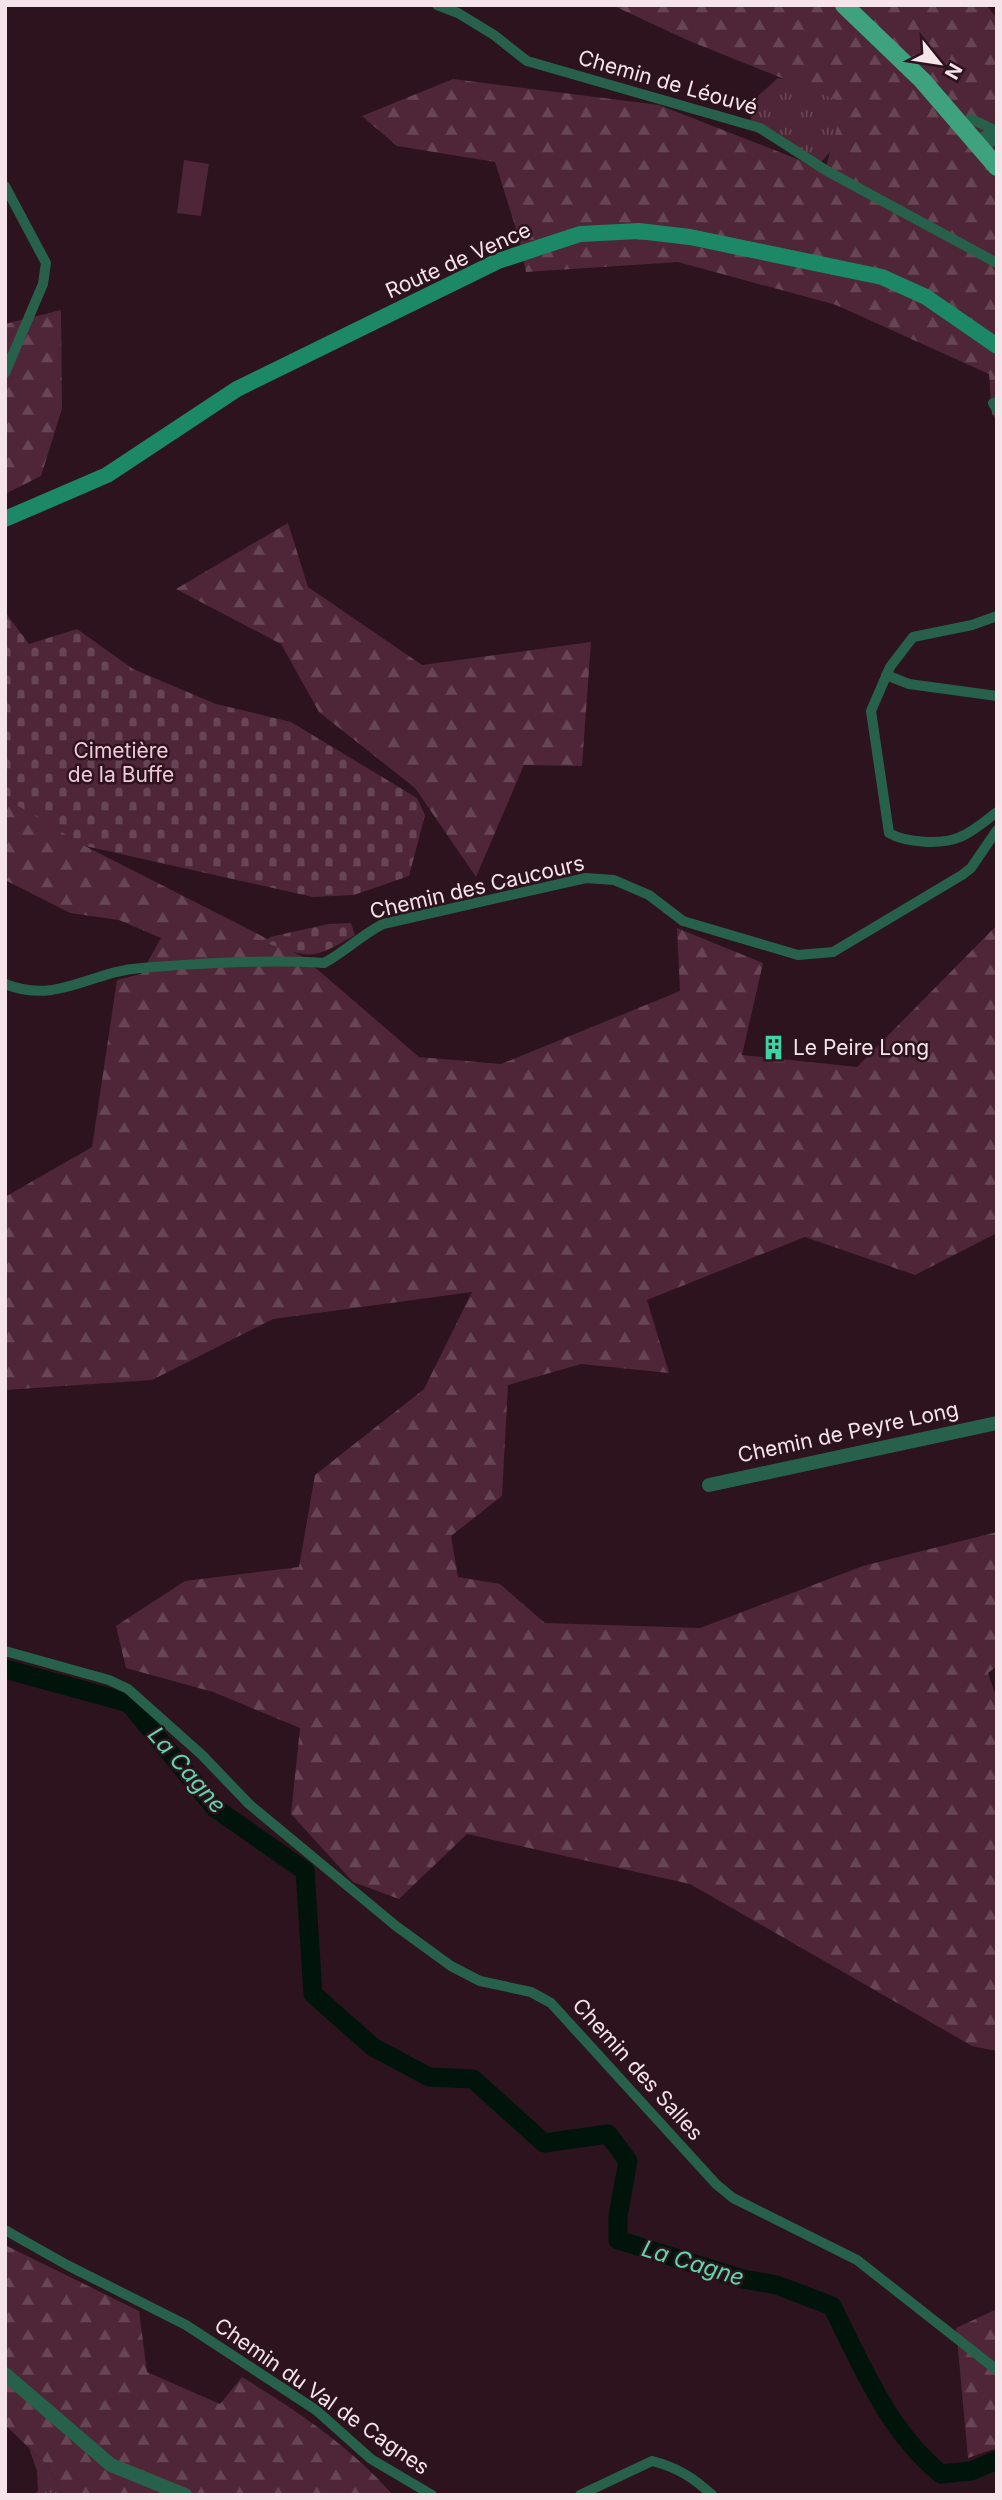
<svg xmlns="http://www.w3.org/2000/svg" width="1002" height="2500" font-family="Inter,sans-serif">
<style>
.grass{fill:url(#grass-tufts)}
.forest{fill:url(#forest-firs)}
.cemetery{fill:url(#cemetery-stones)}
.green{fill:#4e2637}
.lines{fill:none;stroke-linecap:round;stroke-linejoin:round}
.river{stroke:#00140b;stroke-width:19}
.minor{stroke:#27614c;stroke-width:10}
.tertiary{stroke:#27614c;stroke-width:14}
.secondary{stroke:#1d8866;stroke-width:16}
.primary{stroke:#3fa27e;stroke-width:18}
.labels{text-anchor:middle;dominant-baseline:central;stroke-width:5;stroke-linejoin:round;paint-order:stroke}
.street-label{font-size:21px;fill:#f6e4eb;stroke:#2c131e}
.park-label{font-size:21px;fill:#f2c8d8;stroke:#2c131e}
.poi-label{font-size:21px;fill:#f6e4eb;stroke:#2c131e;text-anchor:start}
.water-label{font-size:23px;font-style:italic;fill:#5ed8ab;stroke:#2c131e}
</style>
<defs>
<pattern id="grass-tufts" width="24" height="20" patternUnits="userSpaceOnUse" patternTransform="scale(1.75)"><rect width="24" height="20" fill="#4e2637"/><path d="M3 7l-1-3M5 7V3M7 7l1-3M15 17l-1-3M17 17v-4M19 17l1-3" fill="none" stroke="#684554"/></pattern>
<pattern id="forest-firs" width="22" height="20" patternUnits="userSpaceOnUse" patternTransform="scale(1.75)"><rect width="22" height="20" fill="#4e2637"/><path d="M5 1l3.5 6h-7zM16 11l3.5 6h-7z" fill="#684554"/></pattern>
<pattern id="cemetery-stones" width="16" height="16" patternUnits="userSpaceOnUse" patternTransform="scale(1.75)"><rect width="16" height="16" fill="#4e2637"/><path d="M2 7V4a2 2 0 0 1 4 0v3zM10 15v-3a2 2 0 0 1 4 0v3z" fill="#684554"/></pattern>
</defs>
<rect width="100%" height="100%" fill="#2c131e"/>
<!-- grass -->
<g class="grass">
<polygon points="778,78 823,85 853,99 843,137 816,168 748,127 758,96"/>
<polygon points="29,2448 48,2466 63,2495 34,2495 38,2491 37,2471"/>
</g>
<!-- forest -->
<g class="forest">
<polygon points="612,5 986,5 997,18 997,422 992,414 989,374 836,305 678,262 526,272 517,232 495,162 397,146 362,116 453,79 659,105 825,170 844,103 687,40"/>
<polygon points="61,310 62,409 41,476 5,494 5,324"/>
<polygon points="288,523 308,587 422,665 591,642 582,766 524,765 476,877 415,788 319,712 281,644 176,589"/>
<polygon points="5,796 85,846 303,957 419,1057 501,1064 680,991 677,928 763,963 742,1055 857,1067 997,925 997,1233 915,1275 805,1237 647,1300 669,1373 581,1364 508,1385 502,1496 451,1536 458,1577 500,1584 545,1623 700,1628 863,1566 997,1532 997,1666 988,1673 997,1699 997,2051 972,2046 690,1884 467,1834 399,1899 353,1882 291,1814 300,1728 213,1692 126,1668 116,1626 185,1581 299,1567 315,1475 424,1389 472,1292 273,1319 152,1380 5,1390 5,1197 92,1147 117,980 141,974 161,938 119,920 70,913 5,880"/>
<path d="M5,2245L139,2311L147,2372L220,2404L242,2377C296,2410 351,2447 393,2495H63L48,2466L5,2425Z"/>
<polygon points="997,2309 997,2448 968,2458 956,2328"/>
</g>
<!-- cemetery -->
<g class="cemetery">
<polygon points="5,612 29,644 77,629 133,669 216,704 291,722 417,798 425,815 409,876 354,895 313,897 85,846 10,801 5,796"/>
<path d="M351,923L355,935C312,960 312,959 266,943L270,937L328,924Z"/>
</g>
<!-- green -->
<polygon class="green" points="184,160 209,164 201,216 177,213"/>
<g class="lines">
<!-- river -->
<path class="river" d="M5,1669L129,1703L215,1808L305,1871L313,1994L373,2047L429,2077L473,2079L544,2143L608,2134L628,2161L618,2216V2240L743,2279L777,2285L832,2306C862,2366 888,2431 941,2474L971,2471L997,2460"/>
<!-- minor -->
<g class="minor">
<polyline points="437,5 458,13 494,35 527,61 760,128 827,171 997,263"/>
<polyline points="971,119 997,131"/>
<polyline points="978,137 987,142 997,140"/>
<polyline points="988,147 985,136 994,130"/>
<polyline points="5,186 46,263 43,284 5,373"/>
<polyline points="997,402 993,403 997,410"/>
<path d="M997,616L972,625L913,637L890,667L871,711L889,833C906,843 942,845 960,837C973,832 985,821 997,812"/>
<polyline points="886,675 909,684 997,696"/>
<path d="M5,984C58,1005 91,971 141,968C201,963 264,959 324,963C345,952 361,935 383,924L586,878L614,880L649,895L683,921L798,955L833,952L962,875L971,868L997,830"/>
<polyline points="5,1651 109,1680 128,1689 202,1755 249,1804 396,1926 451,1966 480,1981 531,1992 551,2003 716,2184 733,2198 857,2260 997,2370"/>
<polyline points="5,2230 67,2265 186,2325 316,2410 371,2459 432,2495"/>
<path d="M580,2495L652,2461C676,2467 693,2477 712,2495"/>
</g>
<!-- tertiary -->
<g class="tertiary">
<polyline points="709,1485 997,1423"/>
<polyline points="5,2374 111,2465 185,2495"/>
</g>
<!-- secondary -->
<polyline class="secondary" points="5,519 107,475 237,389 498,261 580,234 639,231 690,237 882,277 926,297 997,346"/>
<!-- primary -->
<polyline class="primary" points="844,5 922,80 997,167"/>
</g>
<!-- icons -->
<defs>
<symbol id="building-bare" viewBox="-9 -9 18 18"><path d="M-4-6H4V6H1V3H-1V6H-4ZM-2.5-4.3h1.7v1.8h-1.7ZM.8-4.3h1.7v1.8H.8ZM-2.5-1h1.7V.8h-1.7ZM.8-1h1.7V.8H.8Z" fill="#3fd4a2" stroke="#2c131e" stroke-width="2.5" paint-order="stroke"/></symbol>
</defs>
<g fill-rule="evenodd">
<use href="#building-bare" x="756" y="1030" width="35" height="35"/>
</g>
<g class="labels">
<!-- street labels -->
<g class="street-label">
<text transform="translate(668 82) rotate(16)">Chemin de Léouvé</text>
<text transform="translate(458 260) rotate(-24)">Route de Vence</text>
<text transform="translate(477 887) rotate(-13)">Chemin des Caucours</text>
<text transform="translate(848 1432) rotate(-12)">Chemin de Peyre Long</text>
<text transform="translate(638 2069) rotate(48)">Chemin des Salles</text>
<text transform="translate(322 2396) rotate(35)">Chemin du Val de Cagnes</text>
</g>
<!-- park labels -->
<g class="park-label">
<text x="121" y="750">Cimetière<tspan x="121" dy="24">de la Buffe</tspan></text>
</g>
<!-- poi labels -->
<g class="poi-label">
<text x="793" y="1047">Le Peire Long</text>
</g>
<!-- water labels -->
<g class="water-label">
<text transform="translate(187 1770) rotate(49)">La Cagne</text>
<text transform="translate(693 2263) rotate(17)">La Cagne</text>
</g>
</g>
<!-- border -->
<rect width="1002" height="2500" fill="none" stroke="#f6e4eb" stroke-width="14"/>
<!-- north arrow -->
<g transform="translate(939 63) rotate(120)" stroke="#2c131e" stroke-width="5" paint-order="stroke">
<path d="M0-5L12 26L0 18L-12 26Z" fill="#f6e4eb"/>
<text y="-10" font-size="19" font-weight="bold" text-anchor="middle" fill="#f6e4eb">N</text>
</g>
</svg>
